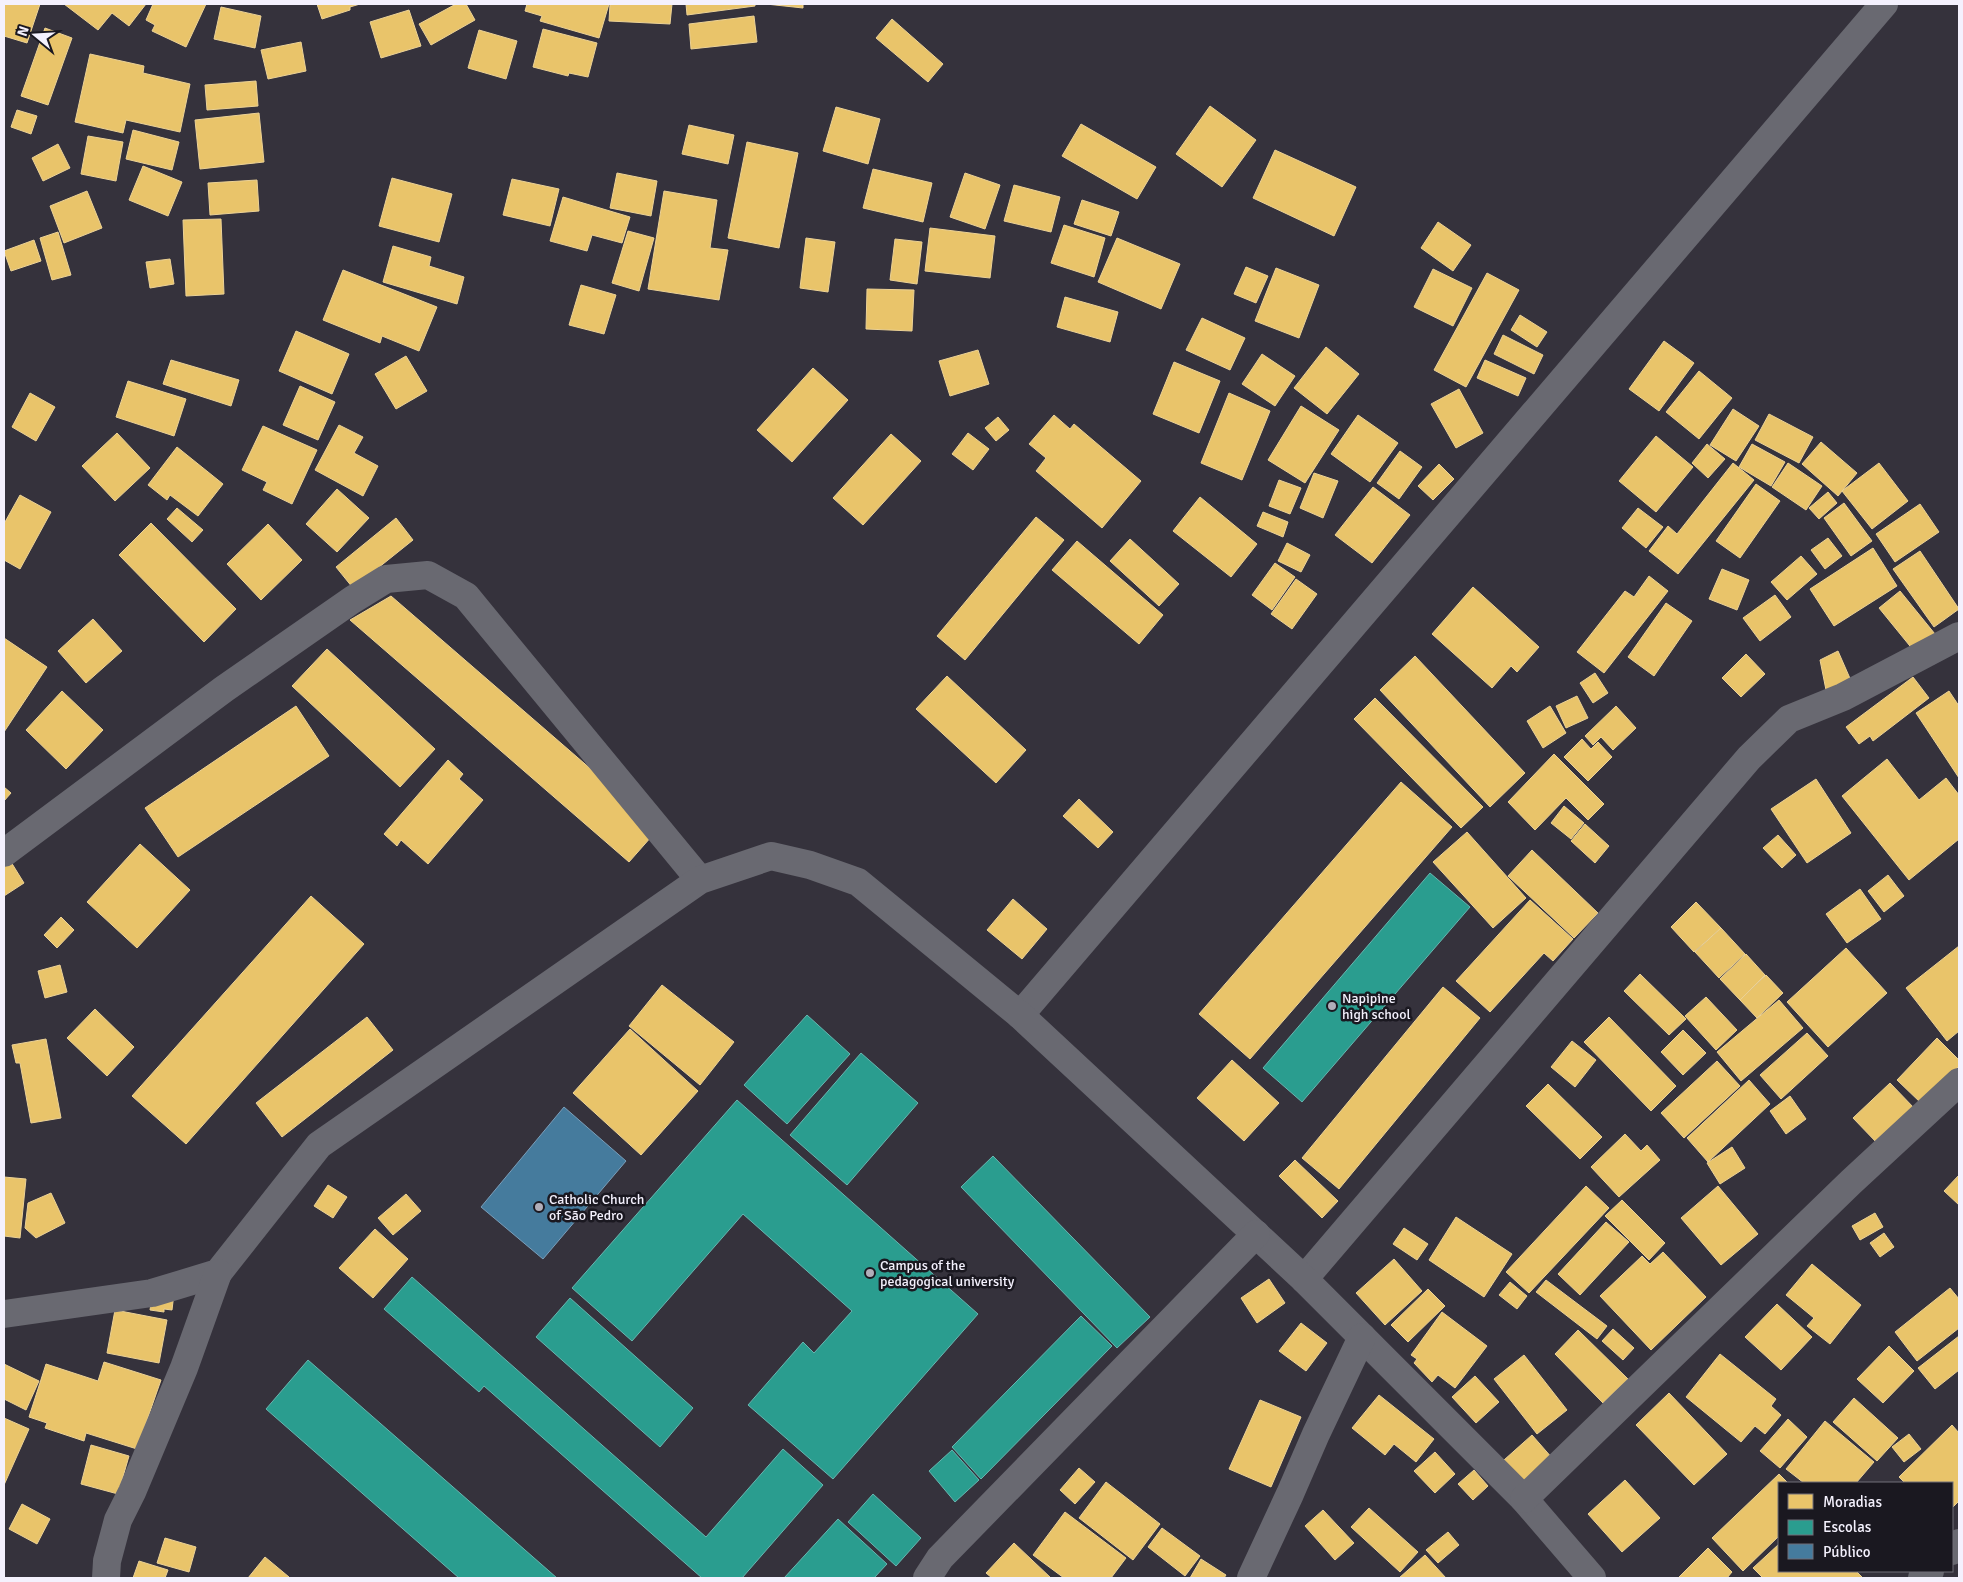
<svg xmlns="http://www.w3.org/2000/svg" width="1963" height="1582" font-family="Signika,sans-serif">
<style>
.homes{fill:#e9c46a;stroke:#ecd296}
.schools{fill:#2a9d8f;stroke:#67b6b0}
.public{fill:#457b9d;stroke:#7a9eba}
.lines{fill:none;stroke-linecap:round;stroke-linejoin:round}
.minor{stroke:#696971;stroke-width:28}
.poi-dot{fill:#b1aeb9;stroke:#1a1820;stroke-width:2}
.labels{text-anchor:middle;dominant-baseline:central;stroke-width:5;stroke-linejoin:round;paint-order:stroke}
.poi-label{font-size:14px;fill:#f4f1fd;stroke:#1a1820;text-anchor:start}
</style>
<rect width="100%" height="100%" fill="#35323c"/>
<!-- homes -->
<g class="homes">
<polygon points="4,4 40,4 27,43 4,36"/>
<polygon points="64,4 146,4 129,26 112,13 98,30"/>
<polygon points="153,4 206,4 186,47 152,31 155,25 146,20"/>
<polygon points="317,4 360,4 350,7 350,10 322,19"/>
<polygon points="456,4 466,4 475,20 431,45 419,24"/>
<polygon points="527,4 609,4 599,38 540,21 542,16 525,11"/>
<polygon points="610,4 672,4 670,24 609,21"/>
<polygon points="686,4 755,4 755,6 687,15"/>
<polygon points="766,4 803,4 803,8"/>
<polygon points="221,7 261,16 255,48 214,39"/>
<polygon points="409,10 421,46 381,58 370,22"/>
<polygon points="754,16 757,42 691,49 689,24"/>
<polygon points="892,19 943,64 928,82 876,38"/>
<polygon points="45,28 72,38 48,105 21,96"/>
<polygon points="543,29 597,43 588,77 569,73 568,76 533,67"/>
<polygon points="479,30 517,41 506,79 468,68"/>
<polygon points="301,42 306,71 268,79 261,50"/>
<polygon points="90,54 144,66 143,73 190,84 180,132 126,120 123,133 75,122"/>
<polygon points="256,81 258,106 207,110 205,85"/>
<polygon points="1210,106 1256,140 1222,187 1176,154"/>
<polygon points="836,107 880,119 868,164 823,151"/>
<polygon points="17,110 37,116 31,134 11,127"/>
<polygon points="259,113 264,162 200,169 195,120"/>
<polygon points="1081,124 1156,167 1137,199 1062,156"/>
<polygon points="689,125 734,135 728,164 682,154"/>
<polygon points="133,130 179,142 172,170 126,159"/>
<polygon points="88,136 123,142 116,181 81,174"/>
<polygon points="747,142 798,153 779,248 728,238"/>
<polygon points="58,144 70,168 43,181 32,158"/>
<polygon points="1275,150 1356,187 1334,236 1253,198"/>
<polygon points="143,166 182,182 168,216 129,200"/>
<polygon points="873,169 932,183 923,222 863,208"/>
<polygon points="617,173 657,181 651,216 610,208"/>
<polygon points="965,173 1000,185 985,229 950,217"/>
<polygon points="392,178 452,194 439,242 379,226"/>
<polygon points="512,179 559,189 550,226 503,215"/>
<polygon points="257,180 259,211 210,215 208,183"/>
<polygon points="1014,185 1060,197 1051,232 1004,221"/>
<polygon points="87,191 102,228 64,243 50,206"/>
<polygon points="664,191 717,200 710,248 728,250 719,300 648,289"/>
<polygon points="563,197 630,217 622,243 592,235 587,251 550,241"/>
<polygon points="1082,200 1119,212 1111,236 1074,224"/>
<polygon points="221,219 224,294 186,296 183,220"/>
<polygon points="1438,222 1471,245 1453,271 1421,248"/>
<polygon points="1064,225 1105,238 1094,277 1051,263"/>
<polygon points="930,228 995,236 990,278 925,271"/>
<polygon points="628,231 654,238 639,291 612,283"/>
<polygon points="58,232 71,275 52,280 40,238"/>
<polygon points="806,238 835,242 828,292 800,288"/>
<polygon points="1117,238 1180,264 1161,309 1098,282"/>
<polygon points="895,239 922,242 917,284 890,280"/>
<polygon points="34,240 41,261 11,271 4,251"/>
<polygon points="393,246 431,257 429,266 464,277 457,304 383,282"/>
<polygon points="170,259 174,284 150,288 146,262"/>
<polygon points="1246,267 1268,276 1256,303 1234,294"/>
<polygon points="1276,268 1319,285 1299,338 1255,321"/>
<polygon points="1433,269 1472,288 1453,326 1414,307"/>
<polygon points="343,270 437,307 419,351 382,336 380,343 323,320"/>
<polygon points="1487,273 1519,290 1466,387 1434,370"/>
<polygon points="581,285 616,295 604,334 569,325"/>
<polygon points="867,289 914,290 912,331 866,329"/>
<polygon points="1065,297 1118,312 1110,342 1057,327"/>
<polygon points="1520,315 1547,332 1537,347 1511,330"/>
<polygon points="1202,318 1245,338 1230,370 1186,350"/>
<polygon points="296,331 349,354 332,394 279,371"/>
<polygon points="1503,335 1543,355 1534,374 1494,354"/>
<polygon points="1664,341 1694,363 1659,411 1629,389"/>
<polygon points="1326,347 1359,374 1327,414 1294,388"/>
<polygon points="978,350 989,384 950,396 939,361"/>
<polygon points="1262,354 1295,376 1275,406 1242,384"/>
<polygon points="406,356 427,391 396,409 375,374"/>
<polygon points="171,360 239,380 231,406 163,384"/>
<polygon points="1485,360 1526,378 1518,396 1477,378"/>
<polygon points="1174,362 1220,381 1199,433 1153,414"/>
<polygon points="813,368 848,400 792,462 757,430"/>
<polygon points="1699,371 1732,398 1699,439 1666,412"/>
<polygon points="128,381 186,399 174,436 116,417"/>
<polygon points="300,386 335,402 318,440 283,425"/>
<polygon points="1459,389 1483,433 1456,448 1431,404"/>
<polygon points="30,393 55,407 36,441 12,427"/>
<polygon points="1229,393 1270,411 1242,480 1201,463"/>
<polygon points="1301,406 1339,430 1305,483 1268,460"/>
<polygon points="1733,409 1759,426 1736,461 1710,445"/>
<polygon points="1769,414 1813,437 1799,463 1755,440"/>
<polygon points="1054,415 1070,429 1074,424 1141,481 1102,528 1036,471 1046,458 1029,444"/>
<polygon points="1358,415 1398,443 1370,482 1331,454"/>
<polygon points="998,417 1009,430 996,441 985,428"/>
<polygon points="339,425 363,437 354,453 378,466 363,496 315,470"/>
<polygon points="263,426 317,450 292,504 263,490 267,482 242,470"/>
<polygon points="117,433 150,468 115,501 82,466"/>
<polygon points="968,433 989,449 973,470 952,454"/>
<polygon points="891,434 921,461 863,525 833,498"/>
<polygon points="1656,436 1693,467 1656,512 1619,481"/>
<polygon points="1821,442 1857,473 1838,496 1802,464"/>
<polygon points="1707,444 1725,459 1708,478 1692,463"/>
<polygon points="1752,444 1785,462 1771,486 1739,467"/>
<polygon points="177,447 223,484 198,516 170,495 167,500 148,485"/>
<polygon points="1400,451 1422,467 1399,499 1377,483"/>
<polygon points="1733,463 1754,480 1678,574 1649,551 1668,526 1677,534"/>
<polygon points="1788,463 1822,486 1806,510 1772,487"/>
<polygon points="1879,463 1908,501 1872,529 1842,491"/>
<polygon points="1439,464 1454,479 1433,500 1418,486"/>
<polygon points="1314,473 1338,481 1323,518 1300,508"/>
<polygon points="1279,480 1301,488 1290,514 1269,506"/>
<polygon points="1756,484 1780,501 1740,558 1716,541"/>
<polygon points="1373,487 1410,515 1372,563 1335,535"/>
<polygon points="337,489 369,518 337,552 306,524"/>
<polygon points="1828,492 1837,503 1819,519 1809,508"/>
<polygon points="20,495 51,512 20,569 4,560 4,521 5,522"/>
<polygon points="1200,497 1257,544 1231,577 1173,531"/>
<polygon points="1844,503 1872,541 1851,556 1824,518"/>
<polygon points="1920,504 1939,532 1895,562 1876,534"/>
<polygon points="177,508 203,530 192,542 167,519"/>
<polygon points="1638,508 1663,527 1646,548 1622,528"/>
<polygon points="1263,512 1288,522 1283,537 1257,526"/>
<polygon points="1036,517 1064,540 965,660 937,636"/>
<polygon points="396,518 413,540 353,588 336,567"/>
<polygon points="151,523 236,609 204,642 119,555"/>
<polygon points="268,524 302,560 261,600 227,564"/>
<polygon points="1828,538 1842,556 1825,569 1811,550"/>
<polygon points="1130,539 1179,584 1159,606 1110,561"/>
<polygon points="1077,541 1163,615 1139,644 1052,570"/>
<polygon points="1287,543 1310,555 1301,572 1278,561"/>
<polygon points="1873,548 1897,586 1834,626 1810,589"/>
<polygon points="1920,551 1959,609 1934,627 1893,569"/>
<polygon points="1801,556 1817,574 1787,600 1771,582"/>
<polygon points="1275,563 1295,577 1272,610 1252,595"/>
<polygon points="1722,569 1749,580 1737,610 1709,599"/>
<polygon points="1649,576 1668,591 1604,673 1577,652 1625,591 1634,597"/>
<polygon points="1296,579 1317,594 1292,629 1271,614"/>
<polygon points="1473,587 1539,647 1517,672 1511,666 1492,688 1432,634"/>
<polygon points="1900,591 1935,634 1914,651 1879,608"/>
<polygon points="1775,595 1791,617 1760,641 1743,618"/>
<polygon points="391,596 659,828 629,862 350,620"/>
<polygon points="1666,603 1692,621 1654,676 1628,657"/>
<polygon points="93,619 122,651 86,683 58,651"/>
<polygon points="4,638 47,667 4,732"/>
<polygon points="327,649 435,749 400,787 292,686"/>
<polygon points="1838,651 1852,683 1827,695 1820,660"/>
<polygon points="1746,654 1765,674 1741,697 1722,678"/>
<polygon points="1415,656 1525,773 1490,807 1380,690"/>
<polygon points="1595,673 1608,693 1593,703 1580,683"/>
<polygon points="947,676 1026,750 996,783 916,709"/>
<polygon points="1913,677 1929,698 1873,741 1870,736 1859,744 1846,727"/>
<polygon points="62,691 103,730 66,769 26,730"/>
<polygon points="1949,691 1959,706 1959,778 1916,713"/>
<polygon points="1577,696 1588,718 1566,728 1556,706"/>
<polygon points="1375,698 1483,807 1461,828 1354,719"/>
<polygon points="296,706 329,756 178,857 145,808"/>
<polygon points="1550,706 1566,733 1543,748 1527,721"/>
<polygon points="1616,706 1636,728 1613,750 1601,737 1593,745 1585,736"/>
<polygon points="1582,739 1591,749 1598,742 1612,757 1588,781 1564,757"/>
<polygon points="1554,754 1604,804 1588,820 1566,798 1535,830 1508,802"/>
<polygon points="1887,759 1919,800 1946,778 1959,795 1959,839 1909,880 1842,796"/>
<polygon points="448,760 463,774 459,779 483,800 428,864 401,840 397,846 384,834"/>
<polygon points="1816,779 1851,833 1807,863 1771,809"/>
<polygon points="1401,782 1452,827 1250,1059 1199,1014"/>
<polygon points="4,787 11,793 4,801"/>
<polygon points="1079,799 1113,832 1098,848 1063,816"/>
<polygon points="1564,806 1584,823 1571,839 1551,823"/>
<polygon points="1585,824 1609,846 1595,863 1571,841"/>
<polygon points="1467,832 1526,898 1493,928 1433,862"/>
<polygon points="1778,835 1796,855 1782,868 1763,848"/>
<polygon points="140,844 190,890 137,948 87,902"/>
<polygon points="1532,850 1598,913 1574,938 1508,876"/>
<polygon points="11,862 24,883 4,896 4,867"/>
<polygon points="1888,875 1904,896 1884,912 1868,891"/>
<polygon points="1860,889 1881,919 1847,943 1826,914"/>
<polygon points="311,896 364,944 186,1144 132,1096"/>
<polygon points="1013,899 1047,929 1022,959 987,930"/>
<polygon points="1530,900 1573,939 1553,961 1544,953 1490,1012 1456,981"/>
<polygon points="1696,902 1721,928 1694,952 1671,927"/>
<polygon points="61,917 74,930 57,948 44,935"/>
<polygon points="1721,928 1745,954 1719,978 1695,952"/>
<polygon points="1959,946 1959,1031 1947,1041 1906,988"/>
<polygon points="1846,948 1887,993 1828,1047 1787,1002"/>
<polygon points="1746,954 1765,975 1740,1000 1720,979"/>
<polygon points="60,965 67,992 45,998 38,971"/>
<polygon points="1640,974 1686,1019 1669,1035 1624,991"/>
<polygon points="1766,975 1783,993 1757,1018 1740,1000"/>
<polygon points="662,985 734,1042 700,1085 629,1026"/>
<polygon points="1443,987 1480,1018 1339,1189 1302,1158"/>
<polygon points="1706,997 1737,1030 1716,1050 1685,1016"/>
<polygon points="1779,1000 1803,1028 1741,1081 1717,1052"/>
<polygon points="95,1009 134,1047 107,1076 67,1038"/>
<polygon points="367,1017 393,1050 282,1137 256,1103"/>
<polygon points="1609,1017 1676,1086 1651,1111 1584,1042"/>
<polygon points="630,1029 698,1091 641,1155 573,1093"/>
<polygon points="1683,1030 1706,1053 1683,1075 1661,1052"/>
<polygon points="1807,1033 1828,1056 1781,1099 1760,1075"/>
<polygon points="1937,1038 1959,1060 1959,1066 1922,1104 1897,1080"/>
<polygon points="46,1039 61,1118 31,1123 20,1063 16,1063 12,1045"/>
<polygon points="1572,1041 1596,1060 1575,1087 1551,1067"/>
<polygon points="1232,1060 1279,1103 1244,1141 1197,1098"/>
<polygon points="1717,1061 1740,1086 1684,1138 1661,1113"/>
<polygon points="1749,1080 1770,1104 1708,1162 1687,1138"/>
<polygon points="1890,1083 1915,1109 1878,1144 1853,1118"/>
<polygon points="1548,1084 1602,1137 1580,1159 1526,1106"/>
<polygon points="1790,1096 1806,1119 1786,1134 1770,1111"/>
<polygon points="1625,1134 1641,1151 1647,1145 1660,1160 1619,1197 1591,1167"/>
<polygon points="1732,1147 1745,1168 1720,1184 1707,1163"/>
<polygon points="1295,1160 1338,1201 1322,1218 1279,1176"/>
<polygon points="1959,1175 1959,1205 1944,1191"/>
<polygon points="4,1177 26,1179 20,1238 4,1236"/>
<polygon points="328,1185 347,1197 333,1218 314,1206"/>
<polygon points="1586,1186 1609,1208 1529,1293 1506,1272"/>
<polygon points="1718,1186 1758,1234 1721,1265 1681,1218"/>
<polygon points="51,1193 65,1223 36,1238 25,1228 28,1203"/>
<polygon points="406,1194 421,1211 393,1235 378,1218"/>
<polygon points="1622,1200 1665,1243 1649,1260 1605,1216"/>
<polygon points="1875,1213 1883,1227 1860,1240 1852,1226"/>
<polygon points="1456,1217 1512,1254 1484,1297 1429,1260"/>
<polygon points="1606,1222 1629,1242 1580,1295 1558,1274"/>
<polygon points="1404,1228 1428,1244 1417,1260 1393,1244"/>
<polygon points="375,1229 408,1259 373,1298 339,1268"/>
<polygon points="1884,1233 1894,1247 1880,1257 1870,1243"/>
<polygon points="1663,1252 1706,1297 1651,1350 1600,1296 1642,1256 1650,1264"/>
<polygon points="1394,1259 1422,1291 1385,1325 1356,1293"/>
<polygon points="1812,1264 1861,1305 1830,1344 1807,1326 1814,1318 1786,1295"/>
<polygon points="1269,1279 1285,1303 1257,1323 1241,1298"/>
<polygon points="1546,1280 1607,1326 1597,1339 1536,1292"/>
<polygon points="1510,1282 1527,1296 1517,1309 1499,1295"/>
<polygon points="1950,1288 1959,1299 1959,1328 1917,1361 1895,1332"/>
<polygon points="1428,1289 1445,1306 1408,1342 1391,1325"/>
<polygon points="153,1290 174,1293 172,1310 164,1309 164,1312 150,1310"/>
<polygon points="1777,1304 1812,1337 1781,1370 1745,1337"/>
<polygon points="115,1310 167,1320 159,1363 107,1353"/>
<polygon points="1442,1312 1487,1346 1455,1388 1438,1375 1432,1382 1414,1363 1417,1359 1411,1355"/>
<polygon points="1301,1323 1327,1343 1306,1371 1279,1351"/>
<polygon points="1613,1329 1634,1348 1623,1360 1602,1341"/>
<polygon points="1578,1330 1628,1379 1603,1403 1555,1354"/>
<polygon points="1959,1336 1959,1370 1935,1389 1918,1368"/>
<polygon points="1889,1346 1914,1371 1883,1403 1857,1379"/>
<polygon points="1720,1354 1776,1399 1771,1406 1781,1415 1765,1434 1755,1426 1741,1442 1686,1397"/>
<polygon points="1524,1355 1567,1410 1537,1434 1494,1379"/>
<polygon points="104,1362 161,1380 137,1449 86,1433 84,1441 45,1428 47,1423 29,1417 46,1364 98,1381"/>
<polygon points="4,1364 39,1381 26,1410 4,1399"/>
<polygon points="1475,1376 1499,1402 1476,1423 1452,1397"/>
<polygon points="1669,1393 1727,1454 1694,1485 1636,1425"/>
<polygon points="1379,1395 1434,1439 1416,1462 1394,1444 1385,1455 1352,1428"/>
<polygon points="1854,1398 1898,1438 1877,1461 1833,1422"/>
<polygon points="1260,1400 1301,1417 1271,1487 1229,1469"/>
<polygon points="4,1418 29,1429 4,1485"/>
<polygon points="1788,1419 1807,1437 1780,1468 1760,1451"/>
<polygon points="1825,1421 1874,1462 1856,1483 1804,1483 1786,1469"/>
<polygon points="1952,1425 1959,1433 1959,1501 1952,1508 1952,1483 1905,1483 1899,1477"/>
<polygon points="1909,1434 1921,1449 1904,1462 1892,1447"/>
<polygon points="1532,1435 1553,1459 1525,1484 1504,1460"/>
<polygon points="91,1445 129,1456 118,1494 81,1484"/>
<polygon points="1435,1452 1455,1474 1435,1493 1414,1471"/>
<polygon points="1079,1468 1095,1482 1075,1504 1060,1490"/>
<polygon points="1474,1470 1488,1486 1473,1500 1458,1484"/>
<polygon points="1779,1474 1788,1483 1779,1483 1779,1536 1743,1571 1712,1538"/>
<polygon points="1625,1480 1660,1518 1622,1552 1588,1514"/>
<polygon points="1106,1482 1160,1524 1133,1560 1079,1518"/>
<polygon points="22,1504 50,1519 37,1544 9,1529"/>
<polygon points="1369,1508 1418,1552 1400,1572 1351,1527"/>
<polygon points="1323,1510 1354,1543 1335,1560 1305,1526"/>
<polygon points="1065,1512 1126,1558 1111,1578 1064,1578 1033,1555"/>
<polygon points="1162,1528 1200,1556 1185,1576 1148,1547"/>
<polygon points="1448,1532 1459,1545 1438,1563 1426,1550"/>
<polygon points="165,1538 196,1547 189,1572 157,1563"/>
<polygon points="1014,1543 1051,1578 992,1578 986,1573"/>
<polygon points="1779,1544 1779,1571 1856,1571 1863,1578 1763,1578 1753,1568"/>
<polygon points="1708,1548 1732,1572 1727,1578 1678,1578"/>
<polygon points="1425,1555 1446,1578 1399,1578"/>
<polygon points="265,1557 289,1577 287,1578 248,1578"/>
<polygon points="1201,1559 1226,1575 1224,1578 1190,1578"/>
<polygon points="139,1561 168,1570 165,1578 133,1578"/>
</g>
<!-- schools -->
<g class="schools">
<polygon points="1430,873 1470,907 1302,1102 1263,1068"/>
<polygon points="807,1015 850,1054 787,1124 744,1085"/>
<polygon points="861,1053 918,1103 847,1185 790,1135"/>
<polygon points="737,1100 978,1314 833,1479 748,1405 803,1342 814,1353 852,1311 743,1214 632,1341 572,1288"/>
<polygon points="993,1156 1150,1317 1117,1348 961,1187"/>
<polygon points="412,1277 706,1537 783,1449 823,1485 742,1578 702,1578 484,1386 479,1392 384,1309"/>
<polygon points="570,1298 693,1408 660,1447 536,1337"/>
<polygon points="1081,1316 1112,1346 981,1479 952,1447"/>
<polygon points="308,1360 557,1578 459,1578 266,1409"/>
<polygon points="952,1450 979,1480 955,1502 929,1471"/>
<polygon points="873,1494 921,1538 896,1566 848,1522"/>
<polygon points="838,1519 887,1564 874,1578 784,1578"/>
</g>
<!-- public -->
<polygon class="public" points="564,1107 626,1161 543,1259 481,1207"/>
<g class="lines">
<!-- minor -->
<g class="minor">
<polyline points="4,853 224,689 352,600 386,579 428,575 466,596 700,880"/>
<polyline points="1020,1015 1884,4"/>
<polyline points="1304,1279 1749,758 1789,719 1843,697 1959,636"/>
<polyline points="4,1314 152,1293 218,1273 319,1145 700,880 771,856 810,865 858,882 1020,1015 1304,1279 1524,1499 1592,1578"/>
<polyline points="1524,1499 1851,1182 1959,1082"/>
<polyline points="1952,1551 1959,1543"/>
<polyline points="106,1578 107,1561 118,1520 132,1492 184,1368 218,1273"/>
<polyline points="927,1578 940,1558 1256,1234"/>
<polyline points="1251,1578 1290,1494 1316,1434 1362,1337"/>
<polyline points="1922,1578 1930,1571"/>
</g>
</g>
<!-- markers -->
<g class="poi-dot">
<circle cx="1332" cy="1006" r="5"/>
<circle cx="539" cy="1207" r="5"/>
<circle cx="870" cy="1273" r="5"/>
</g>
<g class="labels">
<!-- poi labels -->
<g class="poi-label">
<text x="1342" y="998">Napipine<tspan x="1342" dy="16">high school</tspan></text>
<text x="549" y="1199">Catholic Church<tspan x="549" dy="16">of São Pedro</tspan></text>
<text x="880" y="1265">Campus of the<tspan x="880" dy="16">pedagogical university</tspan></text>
</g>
</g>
<!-- border -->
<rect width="1963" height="1582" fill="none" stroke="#f4f1fd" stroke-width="10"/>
<!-- legend -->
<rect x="1778" y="1482" width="175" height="90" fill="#1a1820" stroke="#716f78"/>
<rect x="1788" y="1494" width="25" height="15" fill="#e9c46a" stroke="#716f78"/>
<text x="1823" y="1507" font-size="15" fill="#f4f1fd">Moradias</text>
<rect x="1788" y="1520" width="25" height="15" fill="#2a9d8f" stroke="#716f78"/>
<text x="1823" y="1532" font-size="15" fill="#f4f1fd">Escolas</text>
<rect x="1788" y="1544" width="25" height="15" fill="#457b9d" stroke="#716f78"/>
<text x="1823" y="1557" font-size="15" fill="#f4f1fd">Público</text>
<!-- north arrow -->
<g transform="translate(35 35) rotate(288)" stroke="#1a1820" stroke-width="4" paint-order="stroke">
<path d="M0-4L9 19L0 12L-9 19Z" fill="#f4f1fd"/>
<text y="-8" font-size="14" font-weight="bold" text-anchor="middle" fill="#f4f1fd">N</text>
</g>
</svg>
